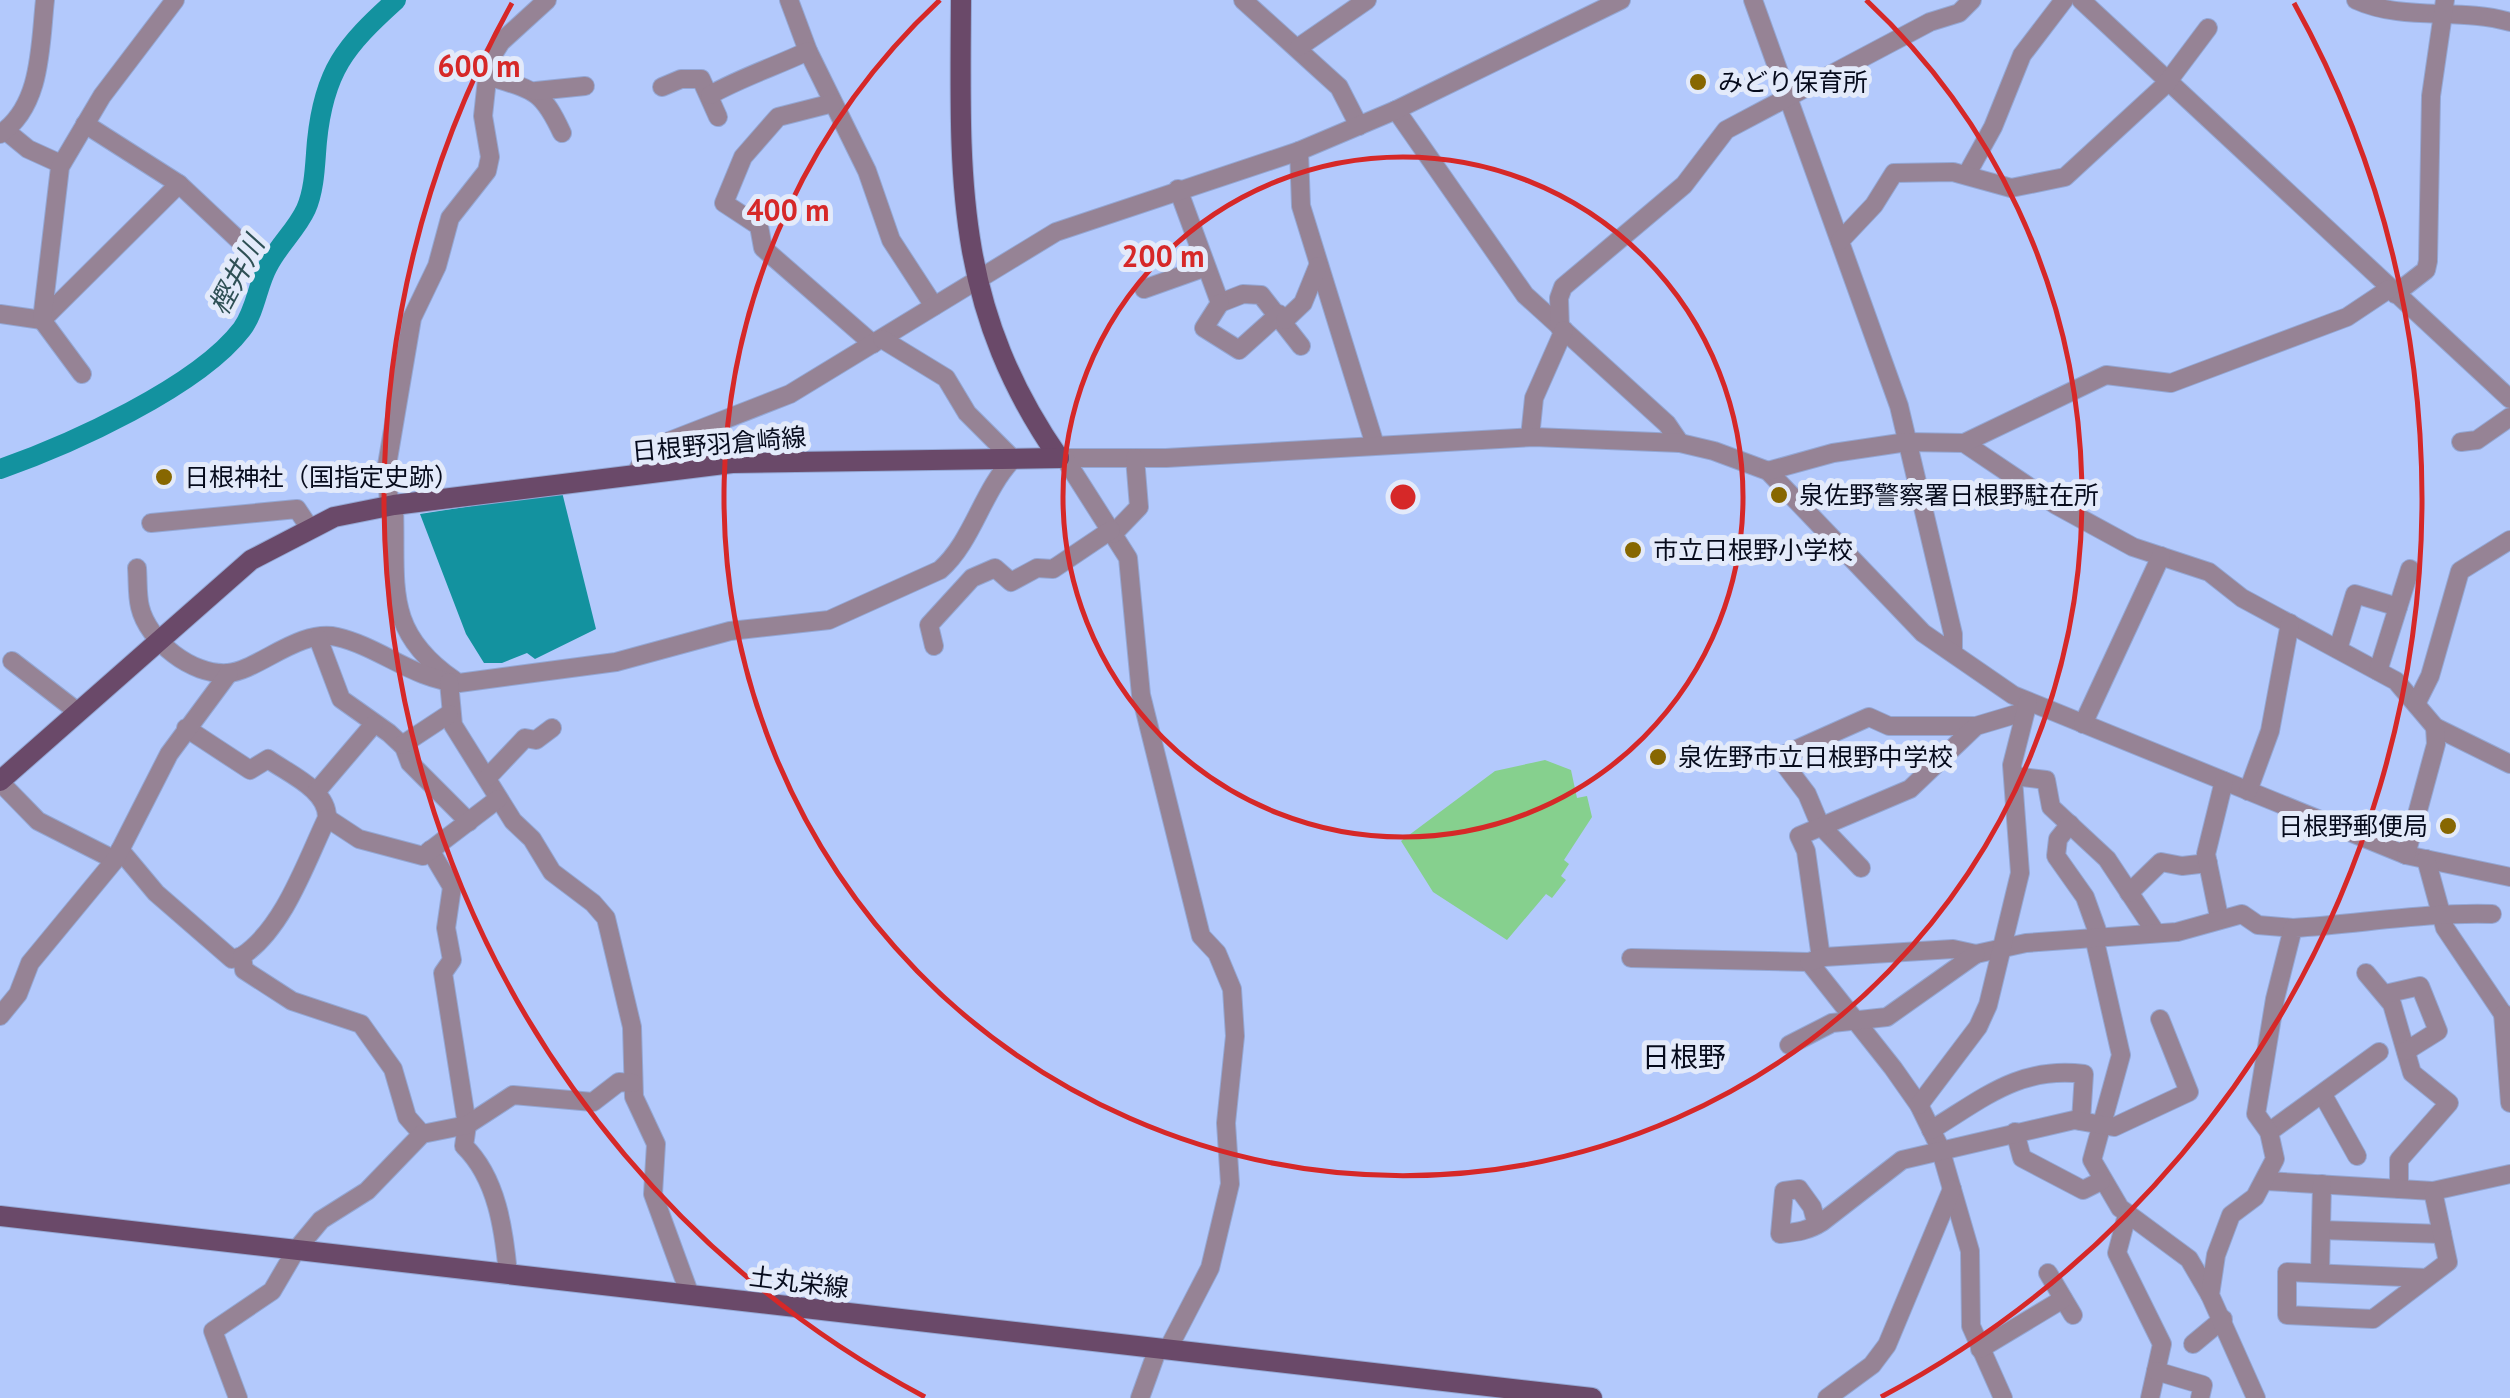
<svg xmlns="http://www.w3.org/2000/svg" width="2510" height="1398" font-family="'PT Sans','Noto Sans JP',sans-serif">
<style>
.green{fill:#86d08e}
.water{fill:#13929f}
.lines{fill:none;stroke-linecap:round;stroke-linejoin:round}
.river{stroke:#13929f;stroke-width:20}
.minor-casing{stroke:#94a7d4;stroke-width:20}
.major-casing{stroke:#94a7d4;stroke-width:22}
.minor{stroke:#968395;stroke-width:18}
.major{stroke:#6a4969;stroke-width:20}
.ring{fill:none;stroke:#d62828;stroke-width:5}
.poi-dot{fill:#876701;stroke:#e3eafa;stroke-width:4}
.labels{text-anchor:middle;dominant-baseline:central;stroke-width:10;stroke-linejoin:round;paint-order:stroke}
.poi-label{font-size:25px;fill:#060b1c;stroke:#e3eafa;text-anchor:start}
.street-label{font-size:25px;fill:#060b1c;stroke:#e3eafa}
.water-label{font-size:28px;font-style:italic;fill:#2f5055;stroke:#e3eafa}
.neighbourhood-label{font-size:28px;fill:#060b1c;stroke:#e3eafa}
.centre{fill:#d62828;stroke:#e3eafa;stroke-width:5}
.ring-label{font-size:30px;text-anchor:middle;font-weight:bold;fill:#d62828;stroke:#e3eafa;stroke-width:10;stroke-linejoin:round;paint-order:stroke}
</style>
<rect width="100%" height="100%" fill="#b3c9fc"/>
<!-- green -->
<polygon class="green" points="1545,760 1571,770 1577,798 1587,796 1592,817 1564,860 1569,864 1561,876 1566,880 1552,898 1546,894 1507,940 1433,892 1401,841 1495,771"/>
<!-- water -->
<polygon class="water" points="562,492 596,629 535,659 527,653 502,663 484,663 466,634 420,514"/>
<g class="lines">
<!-- river -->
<path class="river" d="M0,469C69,445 198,387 242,329C256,310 257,286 268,266C278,246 297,229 306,209C315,189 315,162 317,141C324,71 345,46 396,0"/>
<defs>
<g id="minor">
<polyline points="789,0 808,51 867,171 891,240 934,306"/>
<polyline points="1243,0 1339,87 1359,126"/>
<polyline points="1753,0 1899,406 1953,634 1953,653"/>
<polyline points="2081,0 2510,399"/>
<path d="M2356,0C2404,22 2460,7 2510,22"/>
<polyline points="1299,47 1367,0"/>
<path d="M490,77C534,90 542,90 562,133"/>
<polyline points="662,87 681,79 701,79 718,117"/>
<polyline points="536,91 585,86"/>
<path d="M710,95C742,77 774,67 808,51"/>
<polyline points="833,103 778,117 743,157 724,203 759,226 763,248 873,344"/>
<polyline points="1396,110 1525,295 1667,424 1680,443"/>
<polyline points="85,124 179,184 246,247"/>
<polyline points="6,131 28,149 61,164"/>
<path d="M0,134C42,106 40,45 45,0"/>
<polyline points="1299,151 1301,206 1375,445"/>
<polyline points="1967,174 1993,127 2022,55 2064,0"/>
<polyline points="1178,189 1220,303 1243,294 1261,295 1301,346"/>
<polyline points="1840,241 1874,205 1894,173 1953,172 2011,188 2065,177 2166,84 2208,28"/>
<polyline points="1144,289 1206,267"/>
<polyline points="2395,294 2426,270 2428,261 2431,96 2445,0"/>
<polyline points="1220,303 1204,328 1239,350 1279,314"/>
<polyline points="0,314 42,320 179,184"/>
<polyline points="1285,320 1303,303 1318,266"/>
<polyline points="1560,328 1559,298 1563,287 1684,185 1726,130 1930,22 1959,13 1972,0"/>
<polyline points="82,374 42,320 60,167 102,96 175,0"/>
<polyline points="1530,437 1534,398 1564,330"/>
<polyline points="2461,442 2477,440 2510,417"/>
<polyline points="1964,443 2056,505 2133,547 2209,572 2242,598 2396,681 2435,727 2510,764"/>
<polyline points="1059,458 1166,458 1534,437 1680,443 1714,451 1768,471 1923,633 2013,695 2406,855 2510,877"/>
<polyline points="1065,459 1128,558 1141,695 1201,936 1217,953 1232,989 1235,1036 1226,1123 1230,1184 1210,1268 1168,1349"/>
<polyline points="1768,471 1833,453 1907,442 1964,443 2106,375 2171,383 2347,317 2389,289"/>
<polyline points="635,475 649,449 790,394 1056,232 1299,151 1396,110 1621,0"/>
<path d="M394,505C397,585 382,630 454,680"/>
<polyline points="389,506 387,465 412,318 437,266 450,218 487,171 490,157 483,116 489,61 501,42 547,0"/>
<polyline points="151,523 297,509 309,527"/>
<polyline points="1113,534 1139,507 1135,458"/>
<path d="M137,568C138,581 137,595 140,607C148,641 192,676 228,673C257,671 300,628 337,637C380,647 413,679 459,683L616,662L730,631L829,620L940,570C973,541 982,491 1013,459L967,413L946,378L882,339"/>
<polyline points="318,638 341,699 389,733 404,747 410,763 469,822"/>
<polyline points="934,646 929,625 972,578 995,568 1011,582 1037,568 1053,569 1111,530"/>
<polyline points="2338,649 2355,594 2398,607"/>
<polyline points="12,661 78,712"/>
<polyline points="2378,671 2410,569"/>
<polyline points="449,682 453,725 513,821 532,839 552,872 593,903 606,918 632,1027 634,1097 656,1144 653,1194 690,1295"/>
<polyline points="2416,704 2430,676 2460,571 2510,540"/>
<polyline points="2083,724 2161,556"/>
<path d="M186,728L250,770L268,759C289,774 328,790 327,818"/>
<polyline points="402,745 449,714"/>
<polyline points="2014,776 2046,780 2051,807 2107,859 2154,930"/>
<polyline points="488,777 525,738 536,740 552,728"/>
<polyline points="0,782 38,821 115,860"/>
<polyline points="2248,791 2270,731 2290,623"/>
<polyline points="316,792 374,724"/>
<polyline points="2070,824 2058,839 2056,856 2085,897 2099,936"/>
<polyline points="120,850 156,893 232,959 242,956"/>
<path d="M430,850L452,887L446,928L452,960L443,973L467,1125L464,1146C497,1178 504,1230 508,1274"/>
<polyline points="2406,855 2436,744 2435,727"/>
<polyline points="2426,859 2445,928 2503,1014"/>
<polyline points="1861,868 1820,825 1807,794 1785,765 1786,754 1869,717 1889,726 1976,726"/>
<polyline points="2129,893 2161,862 2182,866 2208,863"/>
<polyline points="2219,917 2206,854 2224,781"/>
<polyline points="2094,937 2121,1055 2092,1160 2120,1208 2189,1259 2210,1295"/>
<polyline points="1631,958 1809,962 1893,1068 1919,1105 1940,1148 1970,1251 1971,1326 2003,1398"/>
<polyline points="1821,958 1806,851 1799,836 1910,789 1976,726 2023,712"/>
<polyline points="1809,962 1824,957 1953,949 1976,954 2026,943 2177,932 2242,914 2258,925 2293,928"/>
<polyline points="2366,973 2392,1004 2412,1073 2449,1103 2399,1160 2399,1189"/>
<polyline points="2385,994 2420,986 2438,1031 2406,1051"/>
<polyline points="0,1016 18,994 30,963 115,860 169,754 229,673"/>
<polyline points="2510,1016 2503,1014 2510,1103"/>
<polyline points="1789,1045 1832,1023 1887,1017 1976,954"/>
<polyline points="2323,1095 2357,1156"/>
<polyline points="1919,1105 1978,1027 1988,1005 2020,873 2012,765 2028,702"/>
<path d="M1931,1130C1984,1098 2019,1066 2084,1074L2081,1121"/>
<polyline points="2015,1132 2022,1158 2083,1190 2101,1181"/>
<polyline points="2269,1132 2379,1052"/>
<path d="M422,1134L407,1117L393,1069L361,1024L292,1001L244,970L242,956C284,928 306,862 327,818L359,839L423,856L498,799"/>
<polyline points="2267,1181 2433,1191 2510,1174"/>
<polyline points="2127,1215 2117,1253 2162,1344 2150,1398"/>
<path d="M1817,1225L1812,1207L1799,1189L1784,1191L1780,1234C1797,1232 1808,1231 1822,1222L1902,1160L2074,1120L2114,1127L2189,1092L2160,1019"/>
<polyline points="2321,1230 2442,1234"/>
<polyline points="2048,1273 2073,1315"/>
<polyline points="2320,1273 2322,1184"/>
<polyline points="2427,1278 2287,1272 2287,1315 2373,1319 2448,1262 2433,1191"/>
<polyline points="2193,1344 2223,1319"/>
<polyline points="1980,1349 2063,1299"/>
<polyline points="2156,1371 2203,1385 2200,1398"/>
<polyline points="238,1398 213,1331 272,1291 296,1250 321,1220 367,1191 422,1134 467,1125 513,1095 593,1102 619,1082 633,1083"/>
<polyline points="1140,1398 1158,1348"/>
<polyline points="1827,1398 1872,1365 1887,1345 1952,1189"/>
<path d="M2256,1398L2210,1295L2216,1255L2231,1215L2255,1197L2275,1159L2269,1132L2256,1114L2275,999L2293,928C2360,924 2425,912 2492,914"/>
</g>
<g id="major">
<path d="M961,0C960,177 953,305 1059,458"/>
<polyline points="0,781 251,560 334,517 394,505 732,463 1059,458"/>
<polyline points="0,1216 1592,1398"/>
</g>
</defs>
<!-- minor casing -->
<use href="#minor" class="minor-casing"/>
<!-- major casing -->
<use href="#major" class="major-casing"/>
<!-- minor -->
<use href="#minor" class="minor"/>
<!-- major -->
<use href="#major" class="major"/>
</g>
<!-- distance rings -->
<g class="ring">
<circle cx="1403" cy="497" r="340"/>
<path d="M1866 0A679 679 0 1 1 940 0"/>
<path d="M925 1397A1019 1019 0 0 1 512 3M2294 3A1019 1019 0 0 1 1881 1397"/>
</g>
<!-- markers -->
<g class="poi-dot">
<circle cx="1698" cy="82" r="10"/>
<circle cx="164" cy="477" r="10"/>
<circle cx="1779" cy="495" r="10"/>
<circle cx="1633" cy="550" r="10"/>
<circle cx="1658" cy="757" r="10"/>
<circle cx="2448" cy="826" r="10"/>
</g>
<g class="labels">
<!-- poi labels -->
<g class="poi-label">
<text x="1718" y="82">みどり保育所</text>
<text x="184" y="477">日根神社（国指定史跡）</text>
<text x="1799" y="495">泉佐野警察署日根野駐在所</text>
<text x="1653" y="550">市立日根野小学校</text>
<text x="1678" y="757">泉佐野市立日根野中学校</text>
<text x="2428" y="826" text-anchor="end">日根野郵便局</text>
</g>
<!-- street labels -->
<g class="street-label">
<text transform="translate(719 444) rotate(-5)">日根野羽倉崎線</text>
<text transform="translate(799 1282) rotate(7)">土丸栄線</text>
</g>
<!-- water labels -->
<g class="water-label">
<text transform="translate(236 275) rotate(-62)">樫井川</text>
</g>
<!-- neighbourhood labels -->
<g class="neighbourhood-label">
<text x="1684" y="1056">日根野</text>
</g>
</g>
<circle cx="1403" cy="497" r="15" class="centre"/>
<g class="ring-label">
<text x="479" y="77">600 m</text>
<text x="788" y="221">400 m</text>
<text x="1163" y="267">200 m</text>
</g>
</svg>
